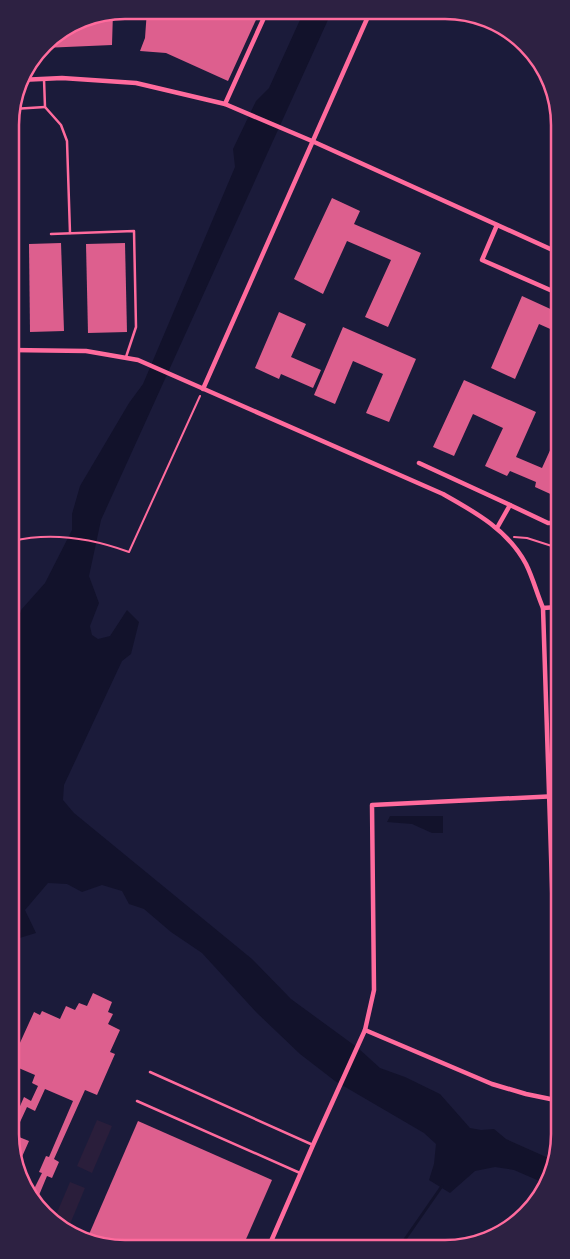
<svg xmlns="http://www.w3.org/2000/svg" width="570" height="1259" font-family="Lora,serif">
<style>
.green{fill:#2a1e3b}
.water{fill:#12122b}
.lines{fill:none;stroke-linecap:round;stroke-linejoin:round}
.stream{stroke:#12122b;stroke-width:3}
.building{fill:#dd5f8e}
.path{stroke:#ff6b9d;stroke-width:2}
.service{stroke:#ff6b9d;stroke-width:2.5}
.minor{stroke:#ff6b9d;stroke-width:4.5}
.rim{fill:none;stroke:#ff6b9d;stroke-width:2.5}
</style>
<rect width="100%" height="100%" fill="#1b1b3a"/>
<!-- green -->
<g class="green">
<polygon points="97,1120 112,1126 92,1173 77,1166"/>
<polygon points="70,1182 85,1188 68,1229 53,1222"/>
</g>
<!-- water -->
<g class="water">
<polygon points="304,11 332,11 101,520 89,576 99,603 90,626 92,635 98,639 110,636 127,610 139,622 131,654 122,661 64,785 63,800 74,813 252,959 291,999 358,1048 380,1068 405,1077 440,1094 470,1128 481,1130 494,1129 506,1139 553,1160 544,1183 514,1170 495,1167 475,1171 450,1193 429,1180 434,1164 436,1144 424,1133 335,1081 300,1054 257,1013 202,953 171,932 144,909 129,904 122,891 102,885 82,892 67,884 48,883 25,910 36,933 13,940 12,633 17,624 21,610 45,583 72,530 72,514 80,486 129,403 143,384 235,167 233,149 256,101 269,88"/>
<polygon points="390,816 443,816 443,833 432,833 412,824 387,822"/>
</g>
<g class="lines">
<!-- stream -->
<polyline class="stream" points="401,1245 442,1186"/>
</g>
<!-- building -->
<g class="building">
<polygon points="147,10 260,11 228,81 166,53 140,51 145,38"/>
<polygon points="113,12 112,45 43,48 49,39 81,19"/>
<polygon points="11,116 17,116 20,223 11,223"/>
<polygon points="332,198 360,211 354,224 421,253 388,327 365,317 391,260 347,241 323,294 294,279"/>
<polygon points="61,243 64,331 30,332 29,244"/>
<polygon points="125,243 127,332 88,333 86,244"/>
<polygon points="522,296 557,312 557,332 539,324 515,379 491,368"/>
<polygon points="279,312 306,324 291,357 321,370 313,388 281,374 279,379 255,368"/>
<polygon points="343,327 416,359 389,422 366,413 383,374 353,361 335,404 314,395"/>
<polygon points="464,380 536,412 516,457 542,468 557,435 557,497 535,487 536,482 510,471 507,476 485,466 503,428 473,414 454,456 433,447"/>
<polygon points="93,993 112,1002 108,1012 113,1014 108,1024 120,1030 110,1052 115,1054 97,1095 85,1090 54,1159 59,1162 52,1178 47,1176 37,1200 32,1193 42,1173 39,1172 46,1156 49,1157 73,1101 45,1089 35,1111 27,1107 14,1135 29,1141 17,1168 14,1164 14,1120 24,1097 31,1101 38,1086 32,1083 35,1075 14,1066 14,1056 34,1012 40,1015 42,1011 60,1019 66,1006 75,1010 79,1003 87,1006"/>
<polygon points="138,1121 272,1180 243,1246 103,1247 87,1239"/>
</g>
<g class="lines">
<!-- path -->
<g class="path">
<polyline points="514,537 527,538 558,548"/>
<path d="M12,541C51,532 91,538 129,552L200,396"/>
</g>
<!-- service -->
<g class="service">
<polyline points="44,79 45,107 61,125 67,141 70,233"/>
<polyline points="13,109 45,107"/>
<polyline points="51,234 134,231 136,327 126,357"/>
<polyline points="150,1072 313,1145"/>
<polyline points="137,1101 300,1173"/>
</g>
<!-- minor -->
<g class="minor">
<polyline points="20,80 62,78 136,83 225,104 312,141 557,252"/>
<polyline points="225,104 267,11"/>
<polyline points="497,225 482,260 557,293"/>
<path d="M11,350L86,351L138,360L443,494C475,512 508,530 526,564C533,578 537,594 543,608L559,1101"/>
<polyline points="203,389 370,12"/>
<polyline points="419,463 510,505"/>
<polyline points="497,528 510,505 548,523 558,523"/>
<polyline points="543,608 558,607"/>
<polyline points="365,1030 492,1084 526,1094 560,1101"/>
<polyline points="269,1246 313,1145 365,1030 374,990 372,805 558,796"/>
</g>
</g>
<!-- crop -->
<path d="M0 0H570V1259H0ZM125 19H445A106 106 0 0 1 551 125V1134A106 106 0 0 1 445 1240H125A106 106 0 0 1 19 1134V125A106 106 0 0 1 125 19Z" fill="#2d2142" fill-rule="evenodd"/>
<path class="rim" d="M125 19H445A106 106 0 0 1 551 125V1134A106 106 0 0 1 445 1240H125A106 106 0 0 1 19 1134V125A106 106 0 0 1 125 19Z"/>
</svg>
